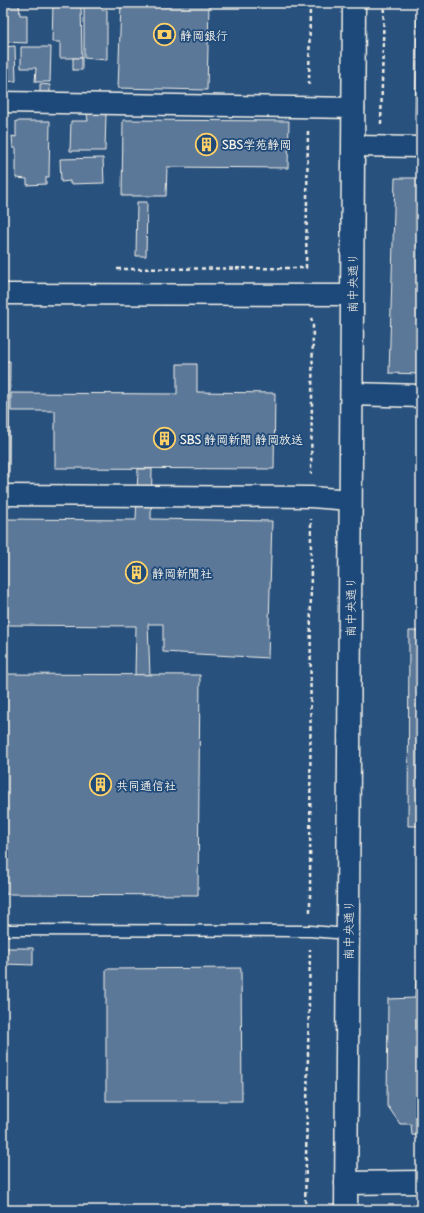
<svg xmlns="http://www.w3.org/2000/svg" width="424" height="1213" font-family="Delius,'Klee One',sans-serif">
<style>
.building{fill:#5b7899;stroke:#f4f1e8}
.lines{fill:none;stroke-linecap:round;stroke-linejoin:round}
.service-casing{stroke:#f4f1e8;stroke-width:13}
.minor-casing{stroke:#f4f1e8;stroke-width:23}
.tertiary-casing{stroke:#f4f1e8;stroke-width:25}
.path{stroke:#f4f1e8;stroke-width:2.5;stroke-dasharray:4 3;stroke-linecap:butt}
.service{stroke:#1f4a7a;stroke-width:10}
.minor{stroke:#1f4a7a;stroke-width:20}
.tertiary{stroke:#1f4a7a;stroke-width:22}
.labels{text-anchor:middle;dominant-baseline:central;stroke-width:3.5;stroke-linejoin:round;paint-order:stroke}
.poi-label{font-size:12px;font-weight:bold;fill:#f4f1e8;stroke:#1f4a7a;text-anchor:start}
.street-label{font-size:12px;fill:#f4f1e8;stroke:#1f4a7a}
</style>
<rect width="100%" height="100%" fill="#28517e"/>
<filter id="ink" filterUnits="userSpaceOnUse"><feTurbulence type="fractalNoise" baseFrequency=".025" numOctaves="2"/><feDisplacementMap in="SourceGraphic" scale="8" xChannelSelector="R" yChannelSelector="G"/><feConvolveMatrix kernelMatrix="1 2 1 2 8 2 1 2 1" color-interpolation-filters="sRGB"/></filter>
<g filter="url(#ink)">
<!-- building -->
<g class="building">
<polygon points="3,3 19,3 20,15 27,15 27,43 3,42"/>
<polygon points="121,3 209,3 207,90 118,88"/>
<polygon points="417,3 421,3 421,120 415,120"/>
<polygon points="53,4 81,4 82,58 60,58 60,42 52,42"/>
<polygon points="84,4 102,5 102,10 107,10 107,60 84,58"/>
<polygon points="15,46 16,81 3,82 3,47"/>
<polygon points="21,47 51,47 50,82 35,82 36,68 21,68"/>
<rect x="73" y="58" width="9" height="12"/>
<polygon points="40,84 50,85 50,95 40,94"/>
<polygon points="87,114 106,114 105,151 70,151 71,121 88,121"/>
<polygon points="123,120 289,121 288,168 167,167 166,196 122,196"/>
<polygon points="16,121 50,121 49,177 46,177 46,184 27,185 27,179 16,178 16,148 13,148 12,136 16,137"/>
<polygon points="103,158 104,183 70,184 70,181 61,182 60,159"/>
<polygon points="395,178 421,178 421,374 389,373"/>
<polygon points="137,202 147,202 146,256 136,256"/>
<polygon points="3,361 10,361 9,478 3,478"/>
<polygon points="177,364 197,364 197,392 275,393 274,469 55,468 55,411 11,411 11,393 177,394"/>
<polygon points="420,458 421,458 421,560 416,560"/>
<polygon points="138,469 152,469 151,519 272,521 268,658 163,652 163,624 148,624 150,675 135,675 136,626 3,625 3,519 136,520"/>
<polygon points="409,631 421,631 421,826 408,826"/>
<polygon points="3,674 200,675 198,895 3,894"/>
<polygon points="5,948 33,948 33,965 5,964"/>
<polygon points="241,968 242,1101 106,1101 106,969"/>
<polygon points="416,980 421,980 421,1136 412,1135 411,1124 400,1124 387,1105 388,999 415,998"/>
</g>
<g class="lines">
<defs>
<polyline id="service" points="3,930 310,931 348,934"/>
<g id="minor">
<polyline points="3,102 354,108"/>
<polyline points="353,146 421,147"/>
<polyline points="3,294 352,295"/>
<polyline points="3,495 311,497 351,500"/>
</g>
<g id="tertiary">
<polyline points="352,394 421,396"/>
<polyline points="346,1183 421,1182"/>
<polyline points="346,1210 354,3"/>
</g>
</defs>
<!-- service casing -->
<use href="#service" class="service-casing"/>
<!-- minor casing -->
<use href="#minor" class="minor-casing"/>
<!-- tertiary casing -->
<use href="#tertiary" class="tertiary-casing"/>
<!-- path -->
<g class="path">
<polyline points="309,85 310,3"/>
<polyline points="381,124 384,3"/>
<polyline points="117,269 306,268 308,130"/>
<polyline points="311,318 313,324 311,474"/>
<polyline points="310,912 311,519"/>
<polyline points="305,1210 310,949"/>
</g>
<!-- service -->
<use href="#service" class="service"/>
<!-- minor -->
<use href="#minor" class="minor"/>
<!-- tertiary -->
<use href="#tertiary" class="tertiary"/>
</g>
</g>
<!-- icons -->
<defs>
<symbol id="bank-ring" viewBox="-11 -11 22 22"><circle r="9.5" fill="#1f4a7a" stroke="#ffd166" stroke-width="1.5"/><path d="M-6-4H6V4H-6ZM0-2.3a2.3 2.3 0 1 0 0 4.6a2.3 2.3 0 1 0 0-4.6Z" fill="#ffd166"/></symbol>
<symbol id="building-ring" viewBox="-11 -11 22 22"><circle r="9.5" fill="#1f4a7a" stroke="#ffd166" stroke-width="1.5"/><path d="M-4-6H4V6H1V3H-1V6H-4ZM-2.5-4.3h1.7v1.8h-1.7ZM.8-4.3h1.7v1.8H.8ZM-2.5-1h1.7V.8h-1.7ZM.8-1h1.7V.8H.8Z" fill="#ffd166"/></symbol>
</defs>
<g fill-rule="evenodd">
<use href="#bank-ring" x="152" y="22" width="25" height="25"/>
<use href="#building-ring" x="194" y="132" width="25" height="25"/>
<use href="#building-ring" x="152" y="426" width="25" height="25"/>
<use href="#building-ring" x="124" y="560" width="25" height="25"/>
<use href="#building-ring" x="88" y="772" width="25" height="25"/>
</g>
<g class="labels">
<!-- poi labels -->
<g class="poi-label">
<text x="180" y="35">静岡銀行</text>
<text x="222" y="144">SBS学苑静岡</text>
<text x="180" y="439">SBS 静岡新聞 静岡放送</text>
<text x="152" y="573">静岡新聞社</text>
<text x="116" y="785">共同通信社</text>
</g>
<!-- street labels -->
<g class="street-label">
<text transform="translate(352 283) rotate(-90)">南中央通り</text>
<text transform="translate(350 607) rotate(-90)">南中央通り</text>
<text transform="translate(348 930) rotate(-90)">南中央通り</text>
</g>
</g>
<!-- margin -->
<rect width="424" height="1213" fill="none" stroke="#1f4a7a" stroke-width="16"/>
<rect x="8" y="8" width="408" height="1197" fill="none" stroke="#f4f1e8" stroke-width="1.5" filter="url(#ink)"/>
</svg>
